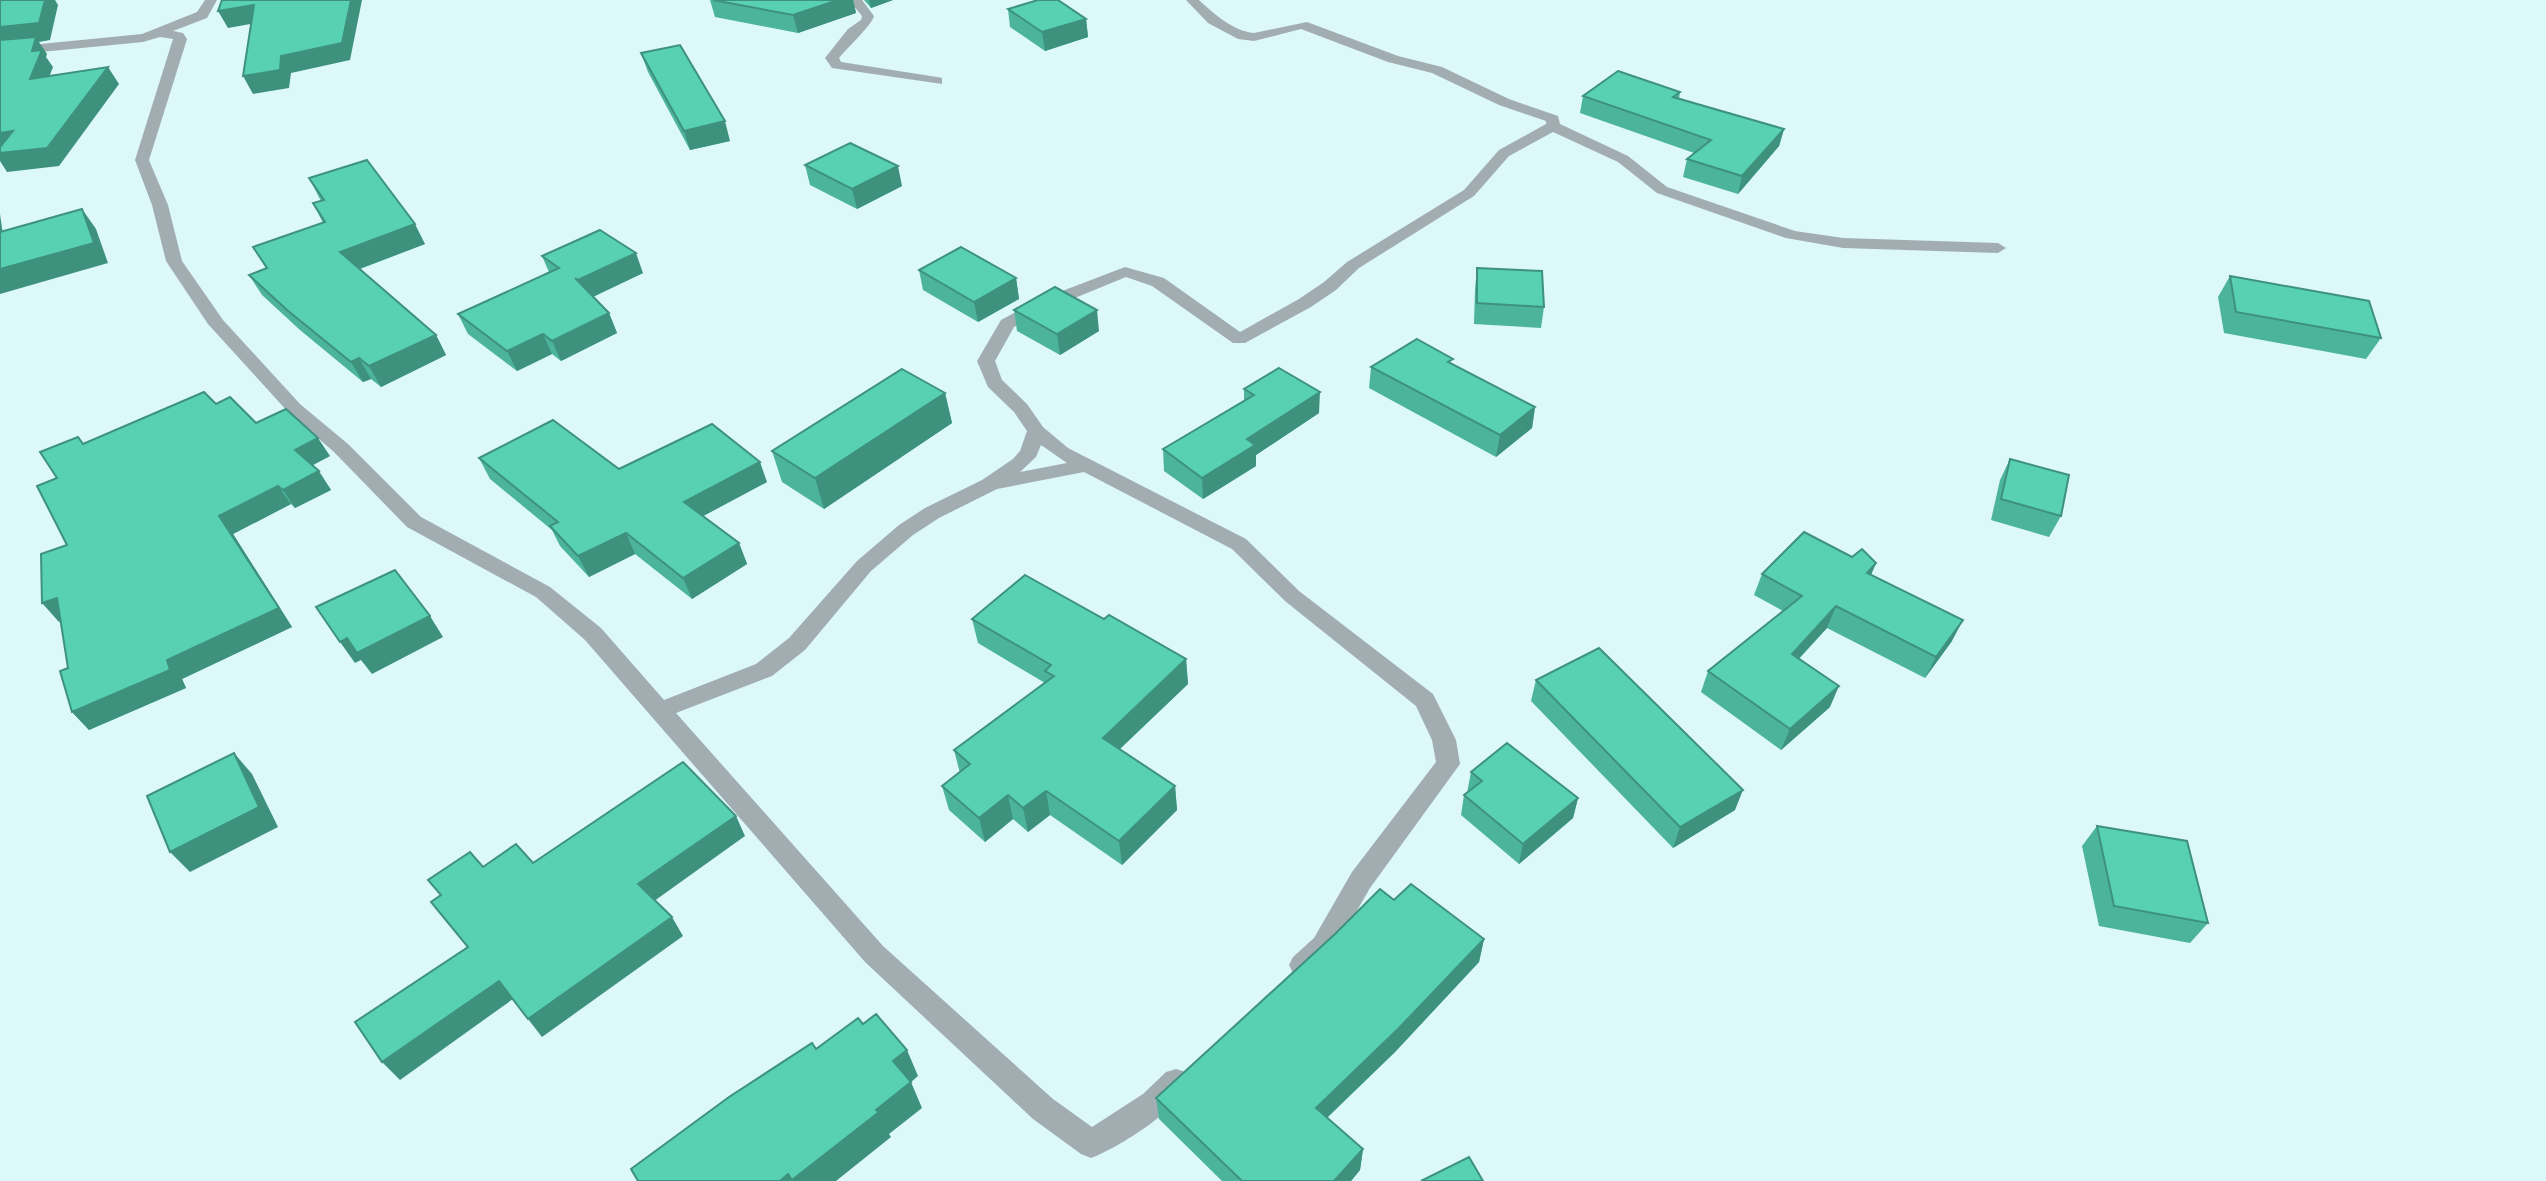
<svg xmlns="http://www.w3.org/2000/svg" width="2546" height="1181" font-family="'Fira Sans',sans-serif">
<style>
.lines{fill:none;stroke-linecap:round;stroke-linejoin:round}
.minor{fill:#a2adb1;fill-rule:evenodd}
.wall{fill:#4cb49a}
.shaded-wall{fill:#3e927d}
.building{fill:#58d1b3;stroke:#3e927d;stroke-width:2}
</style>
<rect width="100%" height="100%" fill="#dcf8f9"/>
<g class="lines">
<!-- minor -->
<g class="minor">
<path d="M205,0H217L207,18L173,31L183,33L187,39L149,160L168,205L182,261L223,320L300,404L348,444L421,517L550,587L601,628L664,700L756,664L789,638L857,561L899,525L925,508L982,480L1013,459L1020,451L1027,431L1014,412L988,387L977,361L1001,320L1036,301L1125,267L1164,278L1240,332L1299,299L1324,282L1347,262L1464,190L1499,150L1546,124V121L1499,105L1432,73L1388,62L1301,29L1254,41L1238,39L1208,23L1186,0H1199C1214,14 1233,31 1254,33L1307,22L1398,56L1442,67L1509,99L1558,116L1560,124L1628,156L1667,187L1795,231L1843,238L1998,243L2006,248L1998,253L1843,248L1786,238L1657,193L1618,162L1553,132L1509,156L1474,196L1359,268L1336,290L1311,307L1245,343H1233L1152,286L1126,277L1048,309L1014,327L995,361L1002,380L1027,404L1043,427L1068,448L1246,539L1299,591L1433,694L1456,740L1460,764L1370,888L1332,954L1311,973L1302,977L1293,973L1289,965L1293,957L1314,938L1352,872L1436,762L1432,740L1416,706L1285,601L1232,549L1084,472L997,489L939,518L913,535L871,571L805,650L772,676L676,713L883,946L1053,1099L1092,1127L1143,1094L1166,1072L1176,1069L1186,1072L1190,1082C1178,1110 1120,1147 1091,1158L1081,1154L1033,1119L865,962L585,640L536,597L407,527L334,452L288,412L208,324L166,261L152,205L135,160L173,39L160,37L143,42L0,56V48L142,34L197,12ZM1041,445L1067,463L1020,472L1036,457Z"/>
<path d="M849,0H862L874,16C872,25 847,48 839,58L841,62L937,77L942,78V84L832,68L825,58L848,29L861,20L862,16Z"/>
</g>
</g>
<!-- wall -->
<g class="wall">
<polygon points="710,0 853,0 856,13 798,33 715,17"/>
<polygon points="864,0 893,0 871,8"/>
<polygon points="1008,9 1086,19 1088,37 1045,51 1010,27"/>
<polygon points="641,53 730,141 690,150 648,72"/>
<polygon points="1680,92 1679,99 1784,129 1779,146 1738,194 1683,177 1687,159 1694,153 1580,113 1583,96"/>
<polygon points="805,165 902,186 857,209 810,185"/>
<polygon points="309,178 425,244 360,269 436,335 446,355 381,387 371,379 363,382 300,330 262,295 249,275 266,268 253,247 323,223 313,203 321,201"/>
<polygon points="542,256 643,273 593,297 609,313 617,333 561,361 552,354 517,371 468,334 458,314 549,272"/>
<polygon points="1477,268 1544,307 1541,328 1474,324 1475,289"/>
<polygon points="919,270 1016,278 1019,299 978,322 923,290"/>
<polygon points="2230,276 2381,338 2366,359 2224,333 2218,297"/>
<polygon points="1014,310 1099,331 1060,355 1017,331"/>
<polygon points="1453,365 1535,407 1532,428 1496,457 1369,388 1371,367"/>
<polygon points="1244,389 1319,413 1256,455 1256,466 1203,499 1164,471 1163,449 1244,400"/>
<polygon points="945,393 952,423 824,509 782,482 772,451"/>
<polygon points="216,404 256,423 330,456 313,465 331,490 295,508 291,504 233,534 292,627 182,679 186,688 89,730 72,712 68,668 61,621 59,622 67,545 57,478 78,437 84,444"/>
<polygon points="479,458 619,469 767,482 703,516 739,543 747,564 692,599 635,554 589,577 560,546 552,530 490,479"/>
<polygon points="2010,459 2061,516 2049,537 1991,520 2000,480"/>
<polygon points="1852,557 1876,563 1871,575 1952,641 1925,678 1827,628 1799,659 1830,707 1781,750 1701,692 1708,671 1783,611 1754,595 1762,574"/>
<polygon points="972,619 1104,619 1186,659 1188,684 1120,749 1175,786 1177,810 1122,865 1050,815 1028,832 1013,819 985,842 949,810 942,786 960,773 954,750 1045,683 978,643"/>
<polygon points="1536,680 1735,810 1673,848 1531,701"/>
<polygon points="1471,772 1578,798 1573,818 1519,864 1461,815 1464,795 1467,793"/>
<polygon points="2097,826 2208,923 2190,943 2099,926 2082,846"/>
<polygon points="1394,900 1484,939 1479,962 1395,1052 1327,1118 1363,1149 1360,1170 1351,1181 1222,1181 1159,1119 1156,1098"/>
</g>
<!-- shaded-wall -->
<g class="shaded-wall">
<polygon points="45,0 55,0 58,5 50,40 39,42 47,54 46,57 53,67 42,96 0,45 0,27"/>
<polygon points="351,0 362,0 350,60 291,73 289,88 253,94 243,76 281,56"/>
<polygon points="838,0 853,0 856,13 798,33 793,15"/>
<polygon points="869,0 893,0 871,8"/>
<polygon points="254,5 262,22 228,28 218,11"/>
<polygon points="1086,19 1088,37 1045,51 1042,32"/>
<polygon points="108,67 119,84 59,166 7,172 0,161 0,153"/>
<polygon points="725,121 730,141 690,150 684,131"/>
<polygon points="1784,129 1779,146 1738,194 1742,176"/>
<polygon points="13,131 0,153 0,133"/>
<polygon points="898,166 902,186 857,209 852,189"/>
<polygon points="82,209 96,229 108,263 0,294 0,269"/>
<polygon points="0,214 6,255 0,247"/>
<polygon points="415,224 425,244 351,272 340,252"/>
<polygon points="636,253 643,273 586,300 578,280"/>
<polygon points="1016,278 1019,299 978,322 974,302"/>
<polygon points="1097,310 1099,331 1060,355 1057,334"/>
<polygon points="609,313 617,333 561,361 552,341"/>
<polygon points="543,334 552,354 517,371 507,351"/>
<polygon points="436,335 446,355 381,387 369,366"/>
<polygon points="359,358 371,379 363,382 351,362"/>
<polygon points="1320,392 1319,413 1256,455 1256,466 1203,499 1202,478 1247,439"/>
<polygon points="945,393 952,423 824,509 815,478"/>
<polygon points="1535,407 1532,428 1496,457 1500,435"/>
<polygon points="318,438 330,456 307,468 295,450"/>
<polygon points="760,462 767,482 692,522 684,502"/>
<polygon points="319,471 331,490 295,508 283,490"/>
<polygon points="278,486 291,504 233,534 292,627 182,679 186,688 89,730 72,712 167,660 219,516"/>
<polygon points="626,533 635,554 589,577 578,556"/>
<polygon points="739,543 747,564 692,599 683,578"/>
<polygon points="1876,563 1867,584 1867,573"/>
<polygon points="57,598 74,617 59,622 42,603"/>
<polygon points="1836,606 1827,628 1783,675 1792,654"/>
<polygon points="430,616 443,637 372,674 361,660 355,663 340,642 347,638"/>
<polygon points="1963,620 1952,641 1925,678 1936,657"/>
<polygon points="1186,659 1188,684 1106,762 1103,738"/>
<polygon points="1839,686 1830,707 1781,750 1790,729"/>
<polygon points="234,753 252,774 278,827 190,872 170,852"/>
<polygon points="1175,786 1177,810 1122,865 1119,841"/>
<polygon points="1743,790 1735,810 1673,848 1680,827"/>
<polygon points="1046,791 1050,815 1028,832 1023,808"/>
<polygon points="1008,795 1013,819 985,842 979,818"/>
<polygon points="1578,798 1573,818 1519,864 1523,844"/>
<polygon points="736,816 745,836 650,904 638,884"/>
<polygon points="672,917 683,936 542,1037 528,1019"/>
<polygon points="1484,939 1479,962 1395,1052 1315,1129 1316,1108"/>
<polygon points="499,981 513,999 400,1080 382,1062"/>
<polygon points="907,1050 918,1076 910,1083 911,1082 922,1108 889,1134 891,1137 836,1181 793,1181 792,1180 876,1110 893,1061"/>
<polygon points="1363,1149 1360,1170 1351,1181 1334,1181"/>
<polygon points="788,1174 792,1181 780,1181"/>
</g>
<!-- building -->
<g class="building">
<polygon points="0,0 45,0 39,23 0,27"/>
<polygon points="222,0 351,0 342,43 281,56 280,70 243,76 254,5 218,11"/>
<polygon points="713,0 838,0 793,15"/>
<polygon points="1038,0 1058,0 1086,19 1042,32 1008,9"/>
<polygon points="36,37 32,51 42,50 30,79 108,67 47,148 0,153 0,147 13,131 0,133 0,40"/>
<polygon points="680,45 725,121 684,131 641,53"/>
<polygon points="1618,71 1680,92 1673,97 1784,129 1742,176 1687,159 1711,140 1583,96"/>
<polygon points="850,143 898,166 852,189 805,165"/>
<polygon points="367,160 415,224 340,252 436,335 369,366 359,358 351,362 287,310 249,275 267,268 253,247 325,222 313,203 324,200 309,178"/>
<polygon points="82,209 94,243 0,269 0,232"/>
<polygon points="600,230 636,253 578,280 575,278 609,313 552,341 543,334 507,351 458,314 559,268 542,256"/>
<polygon points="961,247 1016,278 974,302 919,270"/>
<polygon points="1477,268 1542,271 1544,307 1477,303"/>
<polygon points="2230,276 2369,301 2381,338 2236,312"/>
<polygon points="1055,287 1097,310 1057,334 1014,310"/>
<polygon points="1417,339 1453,359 1448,362 1535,407 1500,435 1371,367"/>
<polygon points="1279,368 1320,392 1247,439 1255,445 1202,478 1163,449 1254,395 1244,389"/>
<polygon points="902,369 945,393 815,478 772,451"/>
<polygon points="204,392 216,404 230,397 256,423 286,409 318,438 295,450 319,471 283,490 278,486 219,516 279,608 167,660 170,670 72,712 60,671 68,668 57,598 42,603 41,554 67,545 37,486 57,478 40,452 78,437 83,444"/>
<polygon points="553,420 619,469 712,424 760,462 684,502 739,543 683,578 626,533 578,556 550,526 558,522 479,458"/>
<polygon points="2010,459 2069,475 2061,516 2001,499"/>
<polygon points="1804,532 1852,557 1862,549 1876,563 1867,573 1963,620 1936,657 1836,606 1792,654 1839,686 1790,729 1708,671 1802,596 1762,574"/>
<polygon points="395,570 430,616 357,653 347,638 340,642 316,607"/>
<polygon points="1025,575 1104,619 1109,615 1186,659 1103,738 1175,786 1119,841 1046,791 1023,808 1008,795 979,818 942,786 970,764 954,750 1054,676 1045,671 1051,665 972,619"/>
<polygon points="1599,648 1743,790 1680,827 1536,680"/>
<polygon points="1507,743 1578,798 1523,844 1464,795 1482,781 1471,772"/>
<polygon points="234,753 259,807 170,852 147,796"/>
<polygon points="683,762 736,816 638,884 672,917 528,1019 499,981 382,1062 355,1022 468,947 431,902 441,895 428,880 470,852 483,867 516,844 533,863"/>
<polygon points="2097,826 2187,841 2208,923 2114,906"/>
<polygon points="1411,884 1484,939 1398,1029 1316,1108 1363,1149 1334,1181 1242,1181 1156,1098 1335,934 1380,889 1394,900"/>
<polygon points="876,1014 907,1050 893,1061 911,1082 876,1110 879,1112 792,1180 788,1174 780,1181 638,1181 631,1169 729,1097 812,1043 816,1049 858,1018 863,1024"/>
<polygon points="1469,1157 1483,1181 1421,1181"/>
</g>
</svg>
